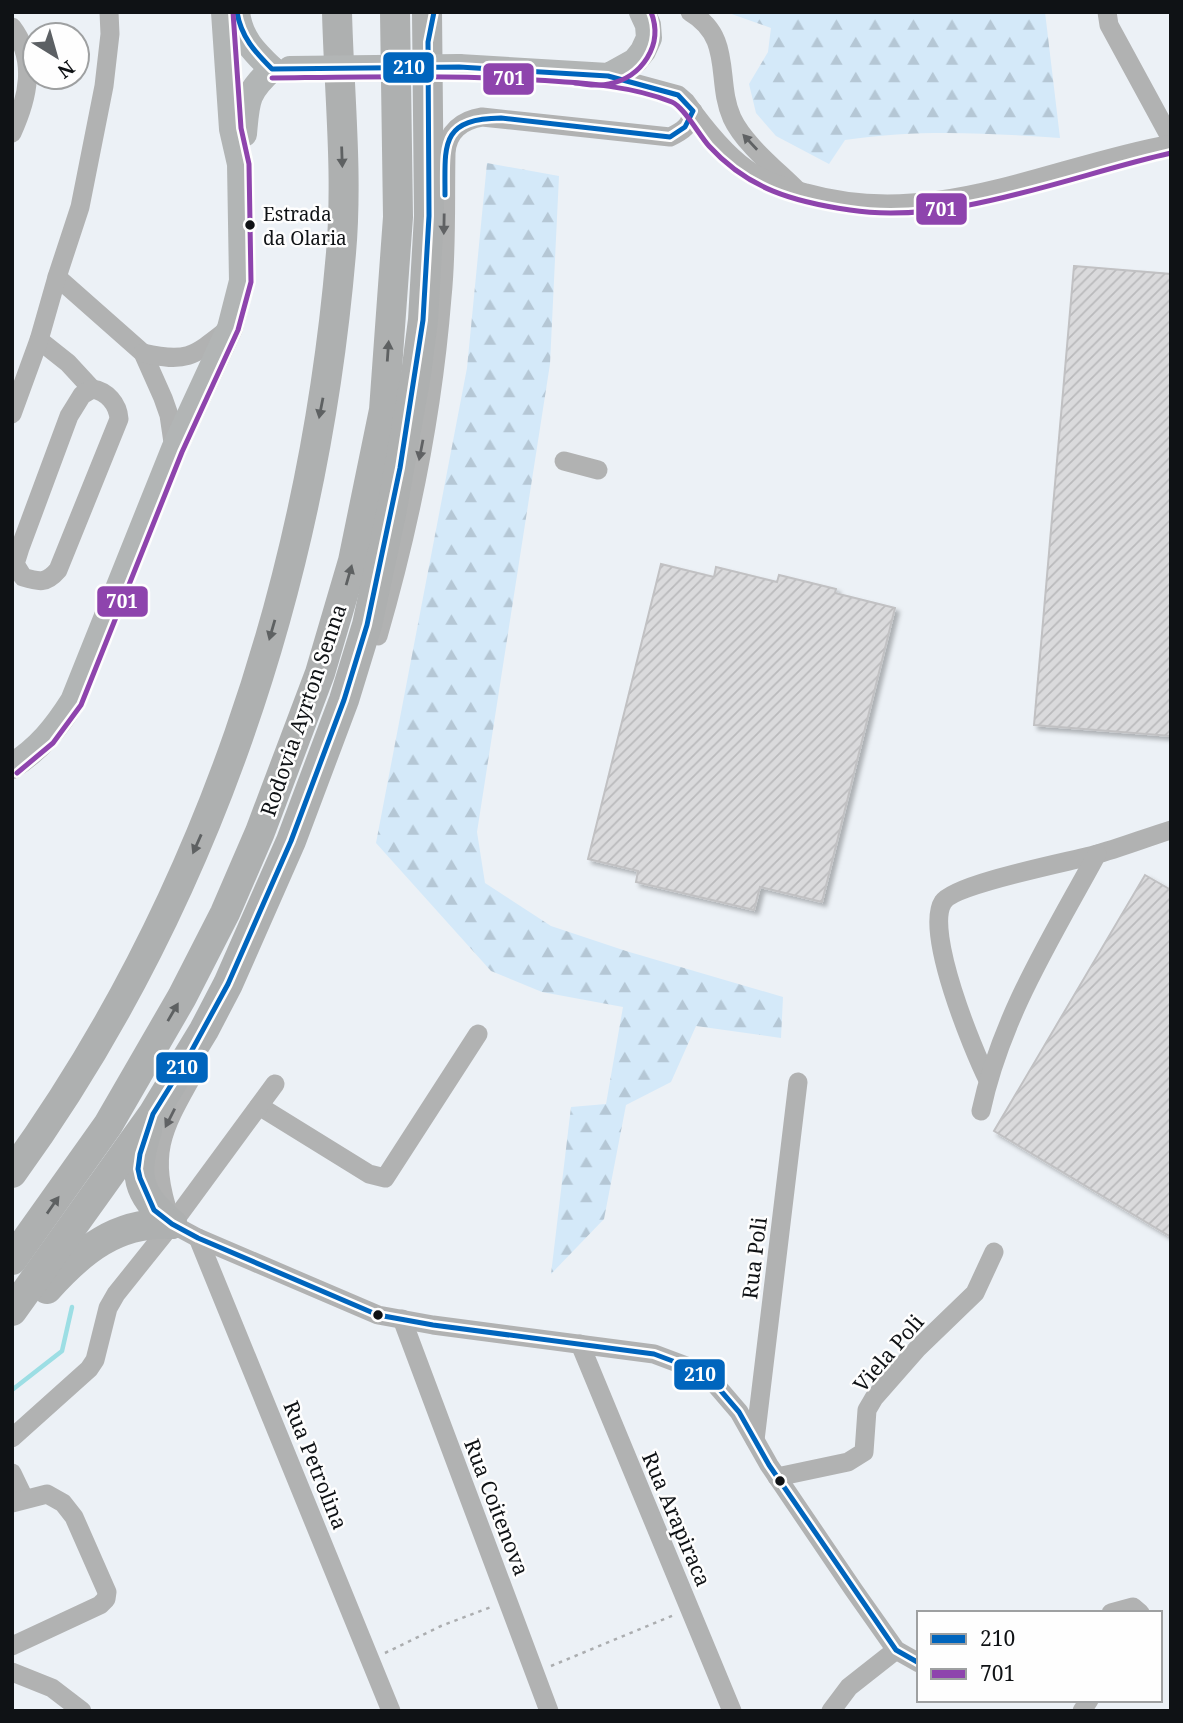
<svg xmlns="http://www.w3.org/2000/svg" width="1183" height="1723" font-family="'Noto Serif',serif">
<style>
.forest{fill:url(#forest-firs)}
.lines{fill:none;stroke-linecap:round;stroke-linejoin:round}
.stream{stroke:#9cdee4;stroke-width:4.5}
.building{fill:url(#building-hatch);stroke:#c1c1c3;stroke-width:2;filter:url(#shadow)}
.path{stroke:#abadaf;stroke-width:2.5;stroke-dasharray:3.5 5;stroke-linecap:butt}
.minor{stroke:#b1b2b2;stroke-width:19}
.major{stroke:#b2b5b5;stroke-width:26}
.highway{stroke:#aeb0b0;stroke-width:30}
.major-bridge{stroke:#b2b5b5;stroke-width:26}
.bus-1-casing{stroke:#fefefe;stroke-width:10}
.bus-2-casing{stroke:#fefefe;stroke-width:10}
.bus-1{stroke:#0065bd;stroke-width:5}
.bus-2{stroke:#8e44ad;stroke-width:5}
.oneway{fill:#606264}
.oneway2{fill:#5e6162}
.bus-dot{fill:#0f1215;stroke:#fefefe;stroke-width:2.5}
.labels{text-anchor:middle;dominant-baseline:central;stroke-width:5;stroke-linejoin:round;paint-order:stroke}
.bus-label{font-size:19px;fill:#0f1215;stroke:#fefefe;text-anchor:start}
.street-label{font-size:21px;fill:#0f1215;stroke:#fefefe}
.line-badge{stroke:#fefefe;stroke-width:2.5}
.badge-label{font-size:19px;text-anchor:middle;font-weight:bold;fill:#fff}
</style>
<defs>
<pattern id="forest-firs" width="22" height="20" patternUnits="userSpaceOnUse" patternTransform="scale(1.75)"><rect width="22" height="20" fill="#d4e9f9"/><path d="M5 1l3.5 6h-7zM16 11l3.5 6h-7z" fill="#b5c7d5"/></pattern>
<pattern id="building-hatch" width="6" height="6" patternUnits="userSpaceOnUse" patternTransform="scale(1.75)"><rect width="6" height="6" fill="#dadadc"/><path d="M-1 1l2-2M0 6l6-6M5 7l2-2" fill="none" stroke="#bababc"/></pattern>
<filter id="shadow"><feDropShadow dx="4" dy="4" stdDeviation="2" flood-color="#0004"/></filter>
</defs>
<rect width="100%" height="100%" fill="#ecf1f6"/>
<!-- forest -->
<g class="forest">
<path d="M726,12H1045L1060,138C985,133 921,129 845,140L829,164L776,136L756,113L749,84L768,52L771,28Z"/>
<polygon points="487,163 559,176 550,364 477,832 485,883 551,926 626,951 783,997 781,1038 696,1026 671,1082 626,1105 604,1219 551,1274 571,1107 606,1104 623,1007 542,992 491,971 376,843 467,368"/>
</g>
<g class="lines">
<!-- stream -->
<polyline class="stream" points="12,1390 62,1351 72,1307"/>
</g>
<!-- building -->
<g class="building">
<polygon points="1074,266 1171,274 1171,736 1034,725"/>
<polygon points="661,564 714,577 716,567 777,582 779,575 836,589 835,593 895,608 822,902 760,887 754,910 636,882 638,871 588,859"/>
<polygon points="1145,875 1171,890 1171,1237 994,1131"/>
</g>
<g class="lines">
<!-- path -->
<g class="path">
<polyline points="385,1653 441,1626 491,1607"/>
<polyline points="551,1666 674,1615"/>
</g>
<!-- minor -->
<g class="minor">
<path d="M690,12C734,38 715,80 732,118C744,144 777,170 797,190"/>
<polyline points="1107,12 1109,25 1171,139"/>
<path d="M12,27C37,60 28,98 12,133"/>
<path d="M608,76L678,95L686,102C703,126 723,152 747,169C765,182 784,187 806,193C933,229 1047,167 1171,144"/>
<polyline points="57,277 143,353 163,398 169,415 174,449"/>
<polyline points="39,340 68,363 92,389"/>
<path d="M143,353C186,363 193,357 227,330"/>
<path d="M92,389C107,391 118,404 119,419L58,570C46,584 39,582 23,577L15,564L20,548L69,416L82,395Z"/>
<polyline points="12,414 39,340 57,277 80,207 104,86 110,34 109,12"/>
<polyline points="564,461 598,470"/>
<path d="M378,636C410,526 433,411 442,297C447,250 445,201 446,153C447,132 462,120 482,117L670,137C683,131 690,126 693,111"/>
<path d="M988,1080C973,1050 924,931 943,902C954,884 1068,862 1094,855C1120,848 1145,838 1171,830"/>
<polyline points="259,1106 369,1174 385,1178 478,1034"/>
<path d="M981,1111C1001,1017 1052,937 1097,854"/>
<path d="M170,1218C148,1152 162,1130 194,1073"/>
<polyline points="172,1224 198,1238 378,1315 433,1325 654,1354 686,1366 715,1384 739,1412 769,1465 853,1589 896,1650 919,1663"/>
<polyline points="198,1238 391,1711"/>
<polyline points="402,1319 549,1711"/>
<polyline points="580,1344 732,1711"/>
<polyline points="12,1438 89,1369 95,1360 108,1308 116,1294 172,1224 275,1084"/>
<polyline points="755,1440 798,1082"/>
<polyline points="12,1473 24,1498"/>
<polyline points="777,1477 848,1462 864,1452 867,1410 874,1398 917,1349 975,1293 994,1252"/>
<polyline points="12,1503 47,1494 63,1503 74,1517 107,1592 106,1599 100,1605 12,1646"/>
<polyline points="1111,1613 1133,1607 1140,1613"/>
<polyline points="12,1672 52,1688 82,1711"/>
<polyline points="831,1711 849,1687 896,1650"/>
<polyline points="1082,1711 1089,1700"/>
</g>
<!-- major -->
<g class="major">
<path d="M237,12C240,38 254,52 272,69"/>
<polyline points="459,67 608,76 635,61 643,51 649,38 648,25 642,12"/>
<path d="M244,134C247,100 246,93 272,69"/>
<path d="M12,766C39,749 56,728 73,701L174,449L230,328L242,281L240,164L232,129L224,12"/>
</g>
<!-- highway -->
<g class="highway">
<path d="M147,1130C133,1174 136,1194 172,1224"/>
<path d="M12,1173C206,905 313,581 341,253C348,174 339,92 337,12"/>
<polyline points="12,1260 108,1125 182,997 225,913 260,832 320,673 353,561 384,410 398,217 395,12"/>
<path d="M47,1289C81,1251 117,1221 172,1224"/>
<polyline points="12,1311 153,1114 204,1030 228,984 291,841 344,700 367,625 391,514 416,374 423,320 429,216 427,12"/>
</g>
<!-- major-bridge -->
<polyline class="major-bridge" points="290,69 459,67"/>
<defs>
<g id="bus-1">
<path d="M237,12C241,37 255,52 272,69L459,67L608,76L678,95L693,111L685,127L670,137L501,118C440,119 445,144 445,195"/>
<polyline points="434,12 428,42 429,216 423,320 400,468 367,625 344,700 291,841 228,984 186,1061 153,1114 140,1154 138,1169 140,1178 154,1210 172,1224 198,1238 378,1315 433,1325 654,1354 686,1366 715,1384 739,1412 769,1465 896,1650 919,1663"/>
</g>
<g id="bus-2">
<path d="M272,78C360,77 448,75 536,80C582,83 629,85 672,102C684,107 699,135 709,146C748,189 794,202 850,210C951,226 1072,175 1171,153"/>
<path d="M575,83C586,84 598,87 609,84C642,77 664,45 651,12"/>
<polyline points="17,773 53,743 81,705 182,452 238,330 251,282 249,164 241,128 233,12"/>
</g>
</defs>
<!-- bus-1 casing -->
<use href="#bus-1" class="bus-1-casing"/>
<!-- bus-2 casing -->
<use href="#bus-2" class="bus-2-casing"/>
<!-- bus-1 -->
<use href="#bus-1" class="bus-1"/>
<!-- bus-2 -->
<use href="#bus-2" class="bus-2"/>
</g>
<!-- one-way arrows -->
<defs><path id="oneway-solid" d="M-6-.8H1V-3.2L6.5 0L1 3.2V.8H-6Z" transform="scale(1.75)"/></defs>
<g class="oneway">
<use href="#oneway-solid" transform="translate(750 142) rotate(-133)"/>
<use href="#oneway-solid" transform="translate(444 224) rotate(91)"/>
<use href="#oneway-solid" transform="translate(421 450) rotate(101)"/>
<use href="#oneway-solid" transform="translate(170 1118) rotate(117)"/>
</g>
<g class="oneway2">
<use href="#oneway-solid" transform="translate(342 157) rotate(88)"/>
<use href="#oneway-solid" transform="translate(388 351) rotate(-86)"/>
<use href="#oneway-solid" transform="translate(321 408) rotate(101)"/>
<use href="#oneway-solid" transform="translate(349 575) rotate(-74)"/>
<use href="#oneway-solid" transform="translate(272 630) rotate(106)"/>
<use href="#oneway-solid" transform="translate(197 844) rotate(114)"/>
<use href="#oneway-solid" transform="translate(173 1012) rotate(-60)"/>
<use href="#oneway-solid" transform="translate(53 1205) rotate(-55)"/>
</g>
<!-- markers -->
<g class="bus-dot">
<circle cx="250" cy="225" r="6"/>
<circle cx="378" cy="1315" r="6"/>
<circle cx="780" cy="1481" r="6"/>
</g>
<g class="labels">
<!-- bus labels -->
<g class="bus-label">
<text x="263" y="214">Estrada<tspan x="263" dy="24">da Olaria</tspan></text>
</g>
<!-- street labels -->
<g class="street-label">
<text transform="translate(303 710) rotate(-71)">Rodovia Ayrton Senna</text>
<text transform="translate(754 1258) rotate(-83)">Rua Poli</text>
<text transform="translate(888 1353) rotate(-49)">Viela Poli</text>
<text transform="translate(316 1465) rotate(68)">Rua Petrolina</text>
<text transform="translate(497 1507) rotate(69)">Rua Coitenova</text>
<text transform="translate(677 1519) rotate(67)">Rua Arapiraca</text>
</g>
</g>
<g class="line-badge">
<rect x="382" y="51" width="53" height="33" rx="7" fill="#0065bd"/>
<rect x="482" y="62" width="53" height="34" rx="7" fill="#8e44ad"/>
<rect x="915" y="192" width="53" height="34" rx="7" fill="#8e44ad"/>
<rect x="96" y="585" width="53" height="33" rx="7" fill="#8e44ad"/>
<rect x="155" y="1051" width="54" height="33" rx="7" fill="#0065bd"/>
<rect x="673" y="1358" width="53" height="33" rx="7" fill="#0065bd"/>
</g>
<g class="badge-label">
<text x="409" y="74">210</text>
<text x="509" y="85">701</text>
<text x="941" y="216">701</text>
<text x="122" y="608">701</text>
<text x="182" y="1074">210</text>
<text x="700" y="1381">210</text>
</g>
<!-- border -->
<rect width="1183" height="1723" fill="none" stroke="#0f1215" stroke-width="28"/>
<!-- legend -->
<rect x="917" y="1611" width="245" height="91" fill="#fefefe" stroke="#9ea0a1" stroke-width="2"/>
<rect x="931" y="1634" width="35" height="10" fill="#0065bd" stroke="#9ea0a1" stroke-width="2"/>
<text x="980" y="1646" font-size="21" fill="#0f1215">210</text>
<rect x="931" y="1669" width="35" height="10" fill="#8e44ad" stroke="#9ea0a1" stroke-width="2"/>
<text x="980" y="1681" font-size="21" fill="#0f1215">701</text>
<!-- north arrow -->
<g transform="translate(56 56) rotate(143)"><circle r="33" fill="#fefefe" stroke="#9ea0a1" stroke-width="2"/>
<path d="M0-5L12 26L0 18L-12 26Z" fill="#5c6064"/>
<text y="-10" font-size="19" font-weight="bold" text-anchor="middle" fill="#0f1215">N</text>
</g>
</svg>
